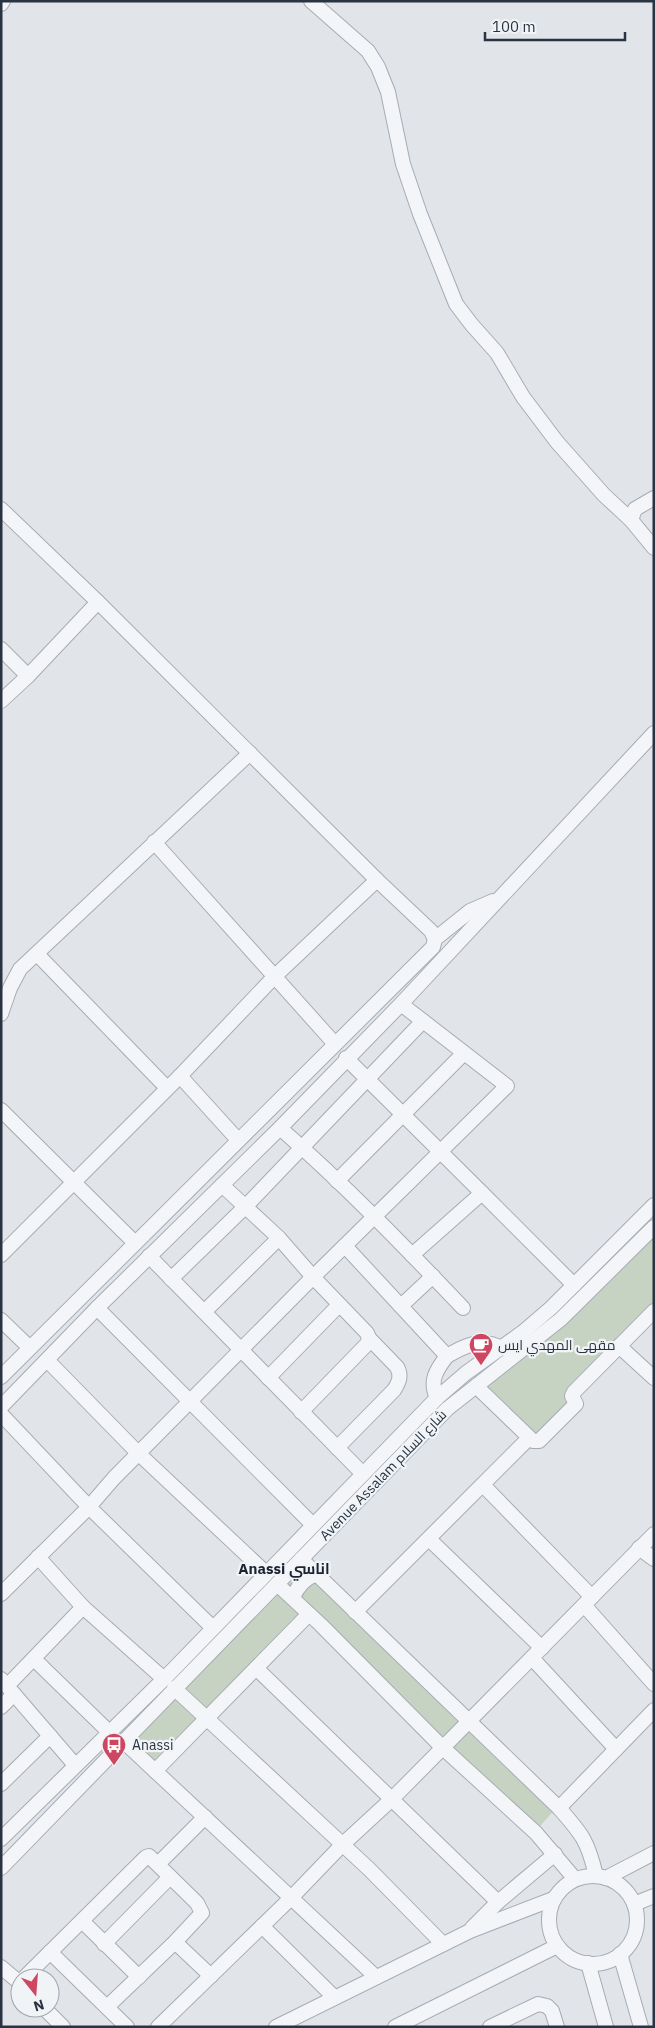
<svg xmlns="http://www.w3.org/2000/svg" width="655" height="2028" font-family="'IBM Plex Sans',Cairo,sans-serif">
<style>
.green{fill:#c7d3c2}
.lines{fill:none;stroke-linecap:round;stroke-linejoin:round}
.minor-casing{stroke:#a6acb4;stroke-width:16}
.minor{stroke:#f4f5f8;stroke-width:14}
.labels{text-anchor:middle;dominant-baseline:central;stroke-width:4.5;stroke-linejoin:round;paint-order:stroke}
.poi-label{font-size:14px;fill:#293341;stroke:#f1f4f7;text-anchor:start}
.street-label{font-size:14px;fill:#293341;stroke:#f1f4f7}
.neighbourhood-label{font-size:15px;font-weight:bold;fill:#1b2432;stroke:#f1f4f7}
</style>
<rect width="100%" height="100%" fill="#e1e5ea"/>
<!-- green -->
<g class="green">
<polygon points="654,1227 654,1312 571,1397 576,1402 536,1444 476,1386"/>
<polygon points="301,1559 556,1808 536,1831 309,1614 155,1771 123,1741"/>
</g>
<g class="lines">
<defs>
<g id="minor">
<polyline points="311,1 368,51 378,67 388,92 403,164 420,214 456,304 472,325 497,353 523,397 557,442 604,495 631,520 654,548"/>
<polyline points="1,4 3,1"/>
<polyline points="1,509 98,602 377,880 431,931 435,939"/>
<polyline points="631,520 635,509 654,498"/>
<polyline points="1,649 28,676"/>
<polyline points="1,701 28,676 98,602"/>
<polyline points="154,842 335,1044"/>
<polyline points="37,954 167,1088"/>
<polyline points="1,1014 10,988 20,969 250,753"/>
<polyline points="346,1058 482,1193"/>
<polyline points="180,1076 238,1140"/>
<polyline points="1,1110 134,1242"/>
<path d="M280,1128C344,1184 404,1246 463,1308"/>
<polyline points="337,1181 464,1053"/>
<polyline points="222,1185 279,1238 313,1277 367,1333 369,1338 367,1344 301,1412"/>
<path d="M345,1246L447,1356C436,1370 429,1381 437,1398"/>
<polyline points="1,1255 180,1076 275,976 377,880"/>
<polyline points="412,1255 482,1193 574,1285"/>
<polyline points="149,1256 363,1474"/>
<polyline points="171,1279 245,1207 423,1021"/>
<polyline points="401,1306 433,1276"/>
<polyline points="97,1308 313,1525"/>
<polyline points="204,1312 279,1238"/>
<polyline points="1,1320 30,1348"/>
<polyline points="619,1346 654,1378"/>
<path d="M447,1356C464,1346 482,1337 501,1348"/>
<polyline points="47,1360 138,1453 266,1573"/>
<polyline points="1,1377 433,947 435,939 470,911 493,901"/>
<polyline points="268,1378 339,1305"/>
<polyline points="476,1386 533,1441 539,1441 576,1404 572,1396 574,1392 654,1311"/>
<polyline points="1,1407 97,1308 280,1128 401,1004 654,733"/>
<polyline points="1,1414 89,1507 213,1628"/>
<path d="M337,1448L394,1390C399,1382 402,1376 397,1367L369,1338"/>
<polyline points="483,1485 592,1597"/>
<polyline points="429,1539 542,1648"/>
<polyline points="639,1548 654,1559"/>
<path d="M301,1559L559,1808C582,1834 588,1841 596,1876"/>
<polyline points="277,1584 321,1625 443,1748 536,1833 575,1879"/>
<polyline points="1,1594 88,1508 114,1478 313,1277 507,1086 401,1004"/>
<path d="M293,1598C297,1586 304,1579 316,1574"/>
<polyline points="584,1605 654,1684"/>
<polyline points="83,1607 164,1679"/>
<polyline points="355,1612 529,1438"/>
<polyline points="532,1658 616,1749"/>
<polyline points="34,1659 109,1732"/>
<polyline points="256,1668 498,1902"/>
<polyline points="1,1679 75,1765"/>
<polyline points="7,1686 83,1607 38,1557"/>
<polyline points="174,1688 369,1869 443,1944"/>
<polyline points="1,1707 14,1694"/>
<polyline points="123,1741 376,1977"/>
<polyline points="155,1771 309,1614"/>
<polyline points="1,1784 50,1736"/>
<polyline points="559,1808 654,1710"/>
<polyline points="1,1839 164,1679 437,1398 466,1373 523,1332 551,1308 654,1205"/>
<polyline points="158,1864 205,1817"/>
<polyline points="1,1868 447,1409 561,1319 654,1227"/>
<circle cx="593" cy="1920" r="44"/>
<polyline points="606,1878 654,1853"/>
<polyline points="634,1904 654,1896"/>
<polyline points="82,1921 139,1977"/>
<polyline points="262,1926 334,1997"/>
<polyline points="472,1928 498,1902 555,1854"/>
<polyline points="175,1942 211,1976"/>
<polyline points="104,1944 170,1877"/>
<polyline points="50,1952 127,2027"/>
<polyline points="620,1954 641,2027"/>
<polyline points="588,1963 606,2027"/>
<polyline points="1,1967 20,1983"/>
<polyline points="24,1978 146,1857 149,1856 197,1903 202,1913 175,1942 107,2007"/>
<polyline points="44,2008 63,2027"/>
<polyline points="158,2027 291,1898 342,1845 393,1798 654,1534"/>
<polyline points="276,2027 470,1931 553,1899"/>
<polyline points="395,2027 557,1946"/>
<polyline points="490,2027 538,2004 547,2006 552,2011 557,2027"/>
</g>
</defs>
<!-- minor casing -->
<use href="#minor" class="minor-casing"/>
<!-- minor -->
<use href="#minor" class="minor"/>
</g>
<!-- icons -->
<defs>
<symbol id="cafe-pin" viewBox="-11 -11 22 30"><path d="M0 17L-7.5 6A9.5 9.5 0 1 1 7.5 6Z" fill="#ce4762" stroke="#f1f4f7"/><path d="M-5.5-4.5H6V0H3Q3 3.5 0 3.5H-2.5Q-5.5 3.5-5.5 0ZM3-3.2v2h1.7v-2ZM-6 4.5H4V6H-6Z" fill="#fff"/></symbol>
<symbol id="bus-pin" viewBox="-11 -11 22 30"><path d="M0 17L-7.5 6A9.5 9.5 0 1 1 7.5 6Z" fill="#ce4762" stroke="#f1f4f7"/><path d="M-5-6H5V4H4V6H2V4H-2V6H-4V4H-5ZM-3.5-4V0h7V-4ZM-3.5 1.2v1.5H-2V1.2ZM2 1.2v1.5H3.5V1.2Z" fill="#fff"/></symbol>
</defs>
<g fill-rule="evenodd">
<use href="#cafe-pin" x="467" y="1331" width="28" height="38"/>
<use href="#bus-pin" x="100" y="1731" width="28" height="38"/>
</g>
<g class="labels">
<!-- poi labels -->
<g class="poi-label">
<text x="498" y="1345">مقهى المهدي ايس</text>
<text x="132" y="1745">Anassi</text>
</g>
<!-- street labels -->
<g class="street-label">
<text transform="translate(383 1475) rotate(-46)">Avenue Assalam شارع السلام</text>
</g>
<!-- neighbourhood labels -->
<g class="neighbourhood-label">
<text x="284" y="1568">Anassi اناسي</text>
</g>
</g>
<!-- border -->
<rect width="655" height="2028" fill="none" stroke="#293341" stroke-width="5"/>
<!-- north arrow -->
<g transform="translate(35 1993) rotate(163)"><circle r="24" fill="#f1f4f7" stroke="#a1a7ae"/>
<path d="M0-4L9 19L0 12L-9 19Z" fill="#ce4762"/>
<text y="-8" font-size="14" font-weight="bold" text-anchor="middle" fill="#293341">N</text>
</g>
<!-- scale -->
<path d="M485 32v8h140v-8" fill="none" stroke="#293341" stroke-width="2.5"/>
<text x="492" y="32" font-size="15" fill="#293341" stroke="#f1f4f7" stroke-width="4" paint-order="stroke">100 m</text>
</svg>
